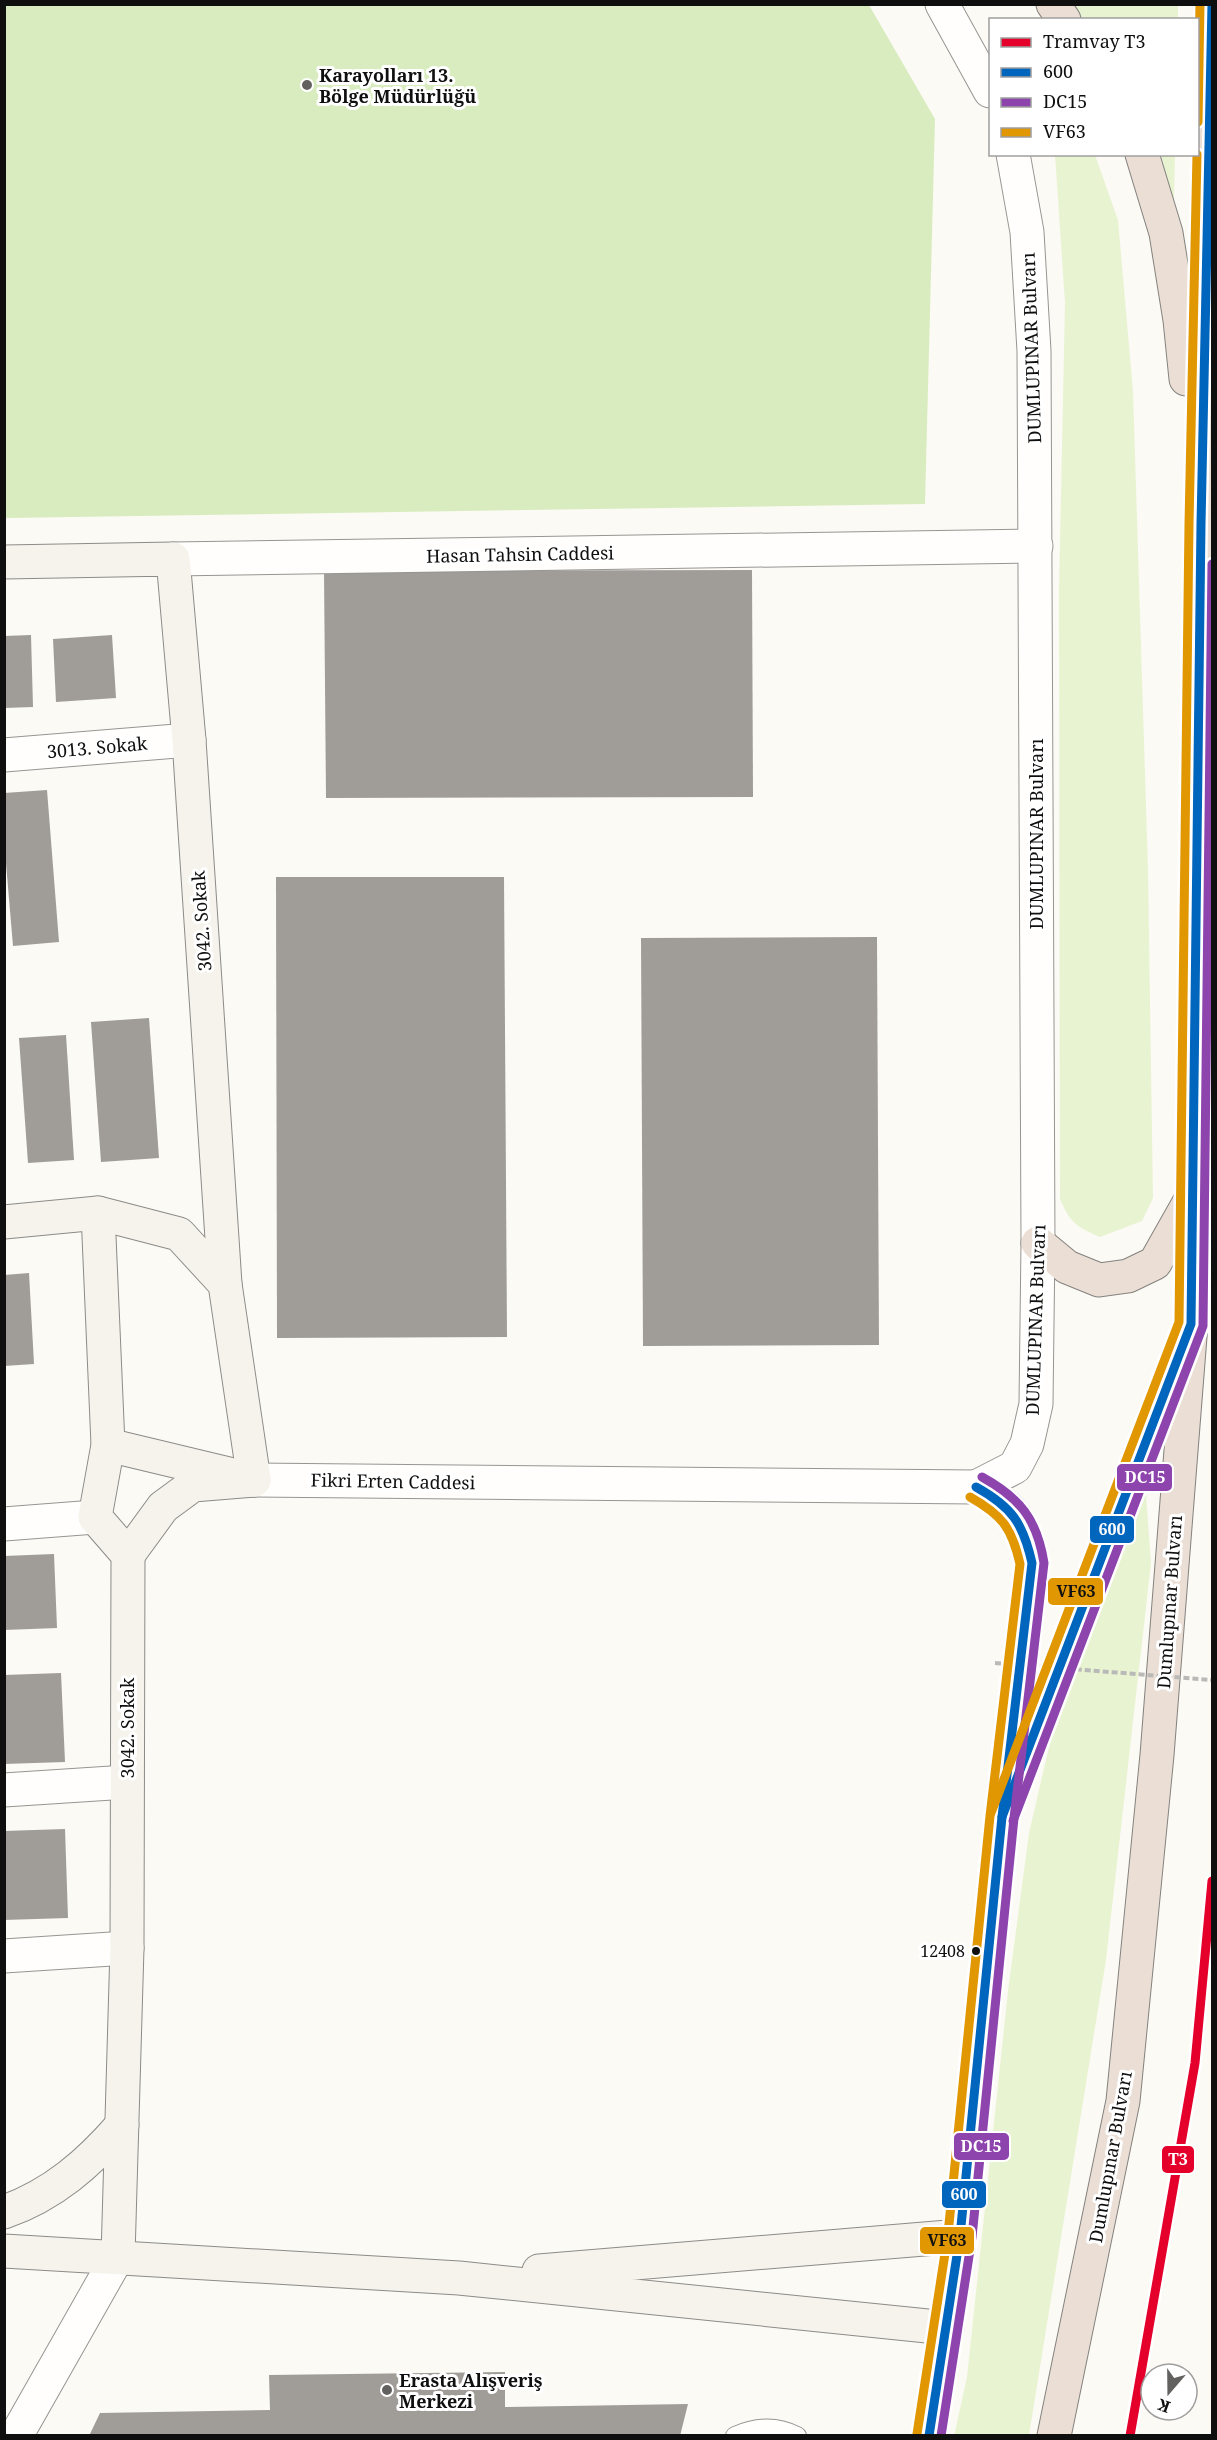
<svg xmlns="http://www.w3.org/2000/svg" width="1217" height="2440" font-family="'Noto Serif',serif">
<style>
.green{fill:#e8f3d2}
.forest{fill:#d9ecbf}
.building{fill:#a09d99}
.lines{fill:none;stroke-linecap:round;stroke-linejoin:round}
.lane-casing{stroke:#969592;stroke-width:20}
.street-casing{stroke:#969592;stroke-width:35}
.secondary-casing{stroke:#8c8b89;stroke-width:35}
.highway-casing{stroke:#83827f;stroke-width:35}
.lane{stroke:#fffefd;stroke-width:18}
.street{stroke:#fffefd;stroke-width:33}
.secondary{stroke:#f5f3eb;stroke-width:33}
.highway{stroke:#ebded5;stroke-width:33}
.path-bridge{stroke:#b9b9b8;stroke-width:4;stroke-dasharray:6 3;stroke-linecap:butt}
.bus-1-casing{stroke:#fff;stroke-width:14}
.bus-2-casing{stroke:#fff;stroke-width:14}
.bus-3-casing{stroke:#fff;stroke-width:14}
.bus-1{stroke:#0065bd;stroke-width:9}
.bus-2{stroke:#8e44ad;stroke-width:9}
.bus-3{stroke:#e09702;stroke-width:9}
.tram-1-casing{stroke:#fff;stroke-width:14}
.tram-1{stroke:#e4002b;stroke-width:9}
.poi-dot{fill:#62615f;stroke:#fff;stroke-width:2}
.bus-dot{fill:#0f0f0f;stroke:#fff;stroke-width:2}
.labels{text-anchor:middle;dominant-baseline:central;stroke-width:6;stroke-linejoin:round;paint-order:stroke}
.bus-label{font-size:16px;fill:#0f0f0f;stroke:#fff;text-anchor:end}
.poi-label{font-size:18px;font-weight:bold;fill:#0f0f0f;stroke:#fff;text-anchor:start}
.street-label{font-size:18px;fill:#0f0f0f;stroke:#fff}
.line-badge{stroke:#fff;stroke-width:2}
.badge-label{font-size:16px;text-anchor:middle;font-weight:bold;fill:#fff}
.pale-badge-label{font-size:16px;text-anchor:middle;font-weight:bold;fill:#111}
</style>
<rect width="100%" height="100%" fill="#fcfaf4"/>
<!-- green -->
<g class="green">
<polygon points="1068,5 1178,5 1178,19 1080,19"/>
<path d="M1055,155H1095L1118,220L1133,391L1148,869L1153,1198L1142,1221L1100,1237C1077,1227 1070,1223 1060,1199L1059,591L1065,303Z"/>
<polygon points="1154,155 1175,155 1174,199"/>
<polygon points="1145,1480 1151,1563 1106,1960 1029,2435 954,2436 967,2377 1008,1991 1029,1833 1062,1691"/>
</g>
<!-- forest -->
<polygon class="forest" points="4,5 869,5 935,119 925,504 5,518"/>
<!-- building -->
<g class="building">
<polygon points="752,570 753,797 326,798 324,571"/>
<polygon points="31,635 33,707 4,708 4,636"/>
<polygon points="112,635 116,698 56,702 53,639"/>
<polygon points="47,790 59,942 13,946 4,840 4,793"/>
<polygon points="276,877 504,877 507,1337 277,1338"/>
<polygon points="877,937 879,1345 643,1346 641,938"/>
<polygon points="149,1018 159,1158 101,1162 91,1022"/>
<polygon points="66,1035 74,1160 28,1163 19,1038"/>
<polygon points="29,1273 34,1364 4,1366 4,1275"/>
<polygon points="54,1554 57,1628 4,1630 4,1556"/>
<polygon points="61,1673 65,1762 4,1764 4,1675"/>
<polygon points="65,1829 68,1918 4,1920 4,1831"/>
<polygon points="505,2372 505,2407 688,2404 680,2436 89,2436 100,2413 270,2410 269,2375"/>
</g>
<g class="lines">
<defs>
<path id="lane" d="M735,2436C755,2427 776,2425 797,2436"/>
<g id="street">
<polyline points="942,4 990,91"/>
<polyline points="173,559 1036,546"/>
<polyline points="4,755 189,740"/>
<path d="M254,1480L976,1487C1014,1507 1024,1521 1032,1563L1002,1817L960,2236"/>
<polyline points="976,1487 1015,1467 1027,1444 1036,1404 1038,1243 1034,351 1027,232 1013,154"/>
<polyline points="4,1524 95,1517"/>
<polyline points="4,1790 127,1782"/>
<polyline points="4,1956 127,1948"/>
<polyline points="16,2436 118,2256"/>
</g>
<g id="secondary">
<polyline points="4,562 173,559 189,740 225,1284"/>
<polyline points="98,1213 108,1445 95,1517 128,1555 127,1948 118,2256"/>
<polyline points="4,1222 98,1213 179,1234 225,1284 254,1480"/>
<polyline points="108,1445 229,1474"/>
<polyline points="128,1555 163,1507 193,1485 254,1480"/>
<path d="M4,2212C53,2195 89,2163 122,2125"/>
<polyline points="4,2251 459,2278 947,2328"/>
<polyline points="539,2271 960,2236 929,2436"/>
</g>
<g id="highway">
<polyline points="1053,4 1064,20"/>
<polyline points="1142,154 1166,233 1180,320 1186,379"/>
<polyline points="1038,1243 1067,1267 1099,1280 1128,1276 1155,1263 1190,1201"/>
<polyline points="1002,1817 1178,1360"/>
<polyline points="1054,2436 1123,2101 1157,1755 1191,1324 1201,524 1212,4"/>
</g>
</defs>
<!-- lane casing -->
<use href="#lane" class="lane-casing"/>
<!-- street casing -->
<use href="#street" class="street-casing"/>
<!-- secondary casing -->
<use href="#secondary" class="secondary-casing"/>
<!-- highway casing -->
<use href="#highway" class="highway-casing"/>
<!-- lane -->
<use href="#lane" class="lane"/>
<!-- street -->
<use href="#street" class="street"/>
<!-- secondary -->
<use href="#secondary" class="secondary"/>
<!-- highway -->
<use href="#highway" class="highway"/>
<!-- path-bridge -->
<polyline class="path-bridge" points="995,1663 1212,1680"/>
<defs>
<g id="bus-1">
<polyline points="1002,1817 1191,1324 1201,524 1212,4"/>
<path d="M929,2436L960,2236L1002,1817L1032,1563C1023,1523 1012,1507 976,1487"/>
</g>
<g id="bus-2">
<polyline points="1013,1821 1203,1326 1212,564"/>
<path d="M941,2436L972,2237L1014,1818L1044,1563C1037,1519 1020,1498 982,1477"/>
</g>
<g id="bus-3">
<polyline points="1198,122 1200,4"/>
<polyline points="991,1813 1179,1322 1189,524 1197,154"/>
<path d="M917,2434L948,2234L990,1816L1020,1564C1012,1528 1002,1515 970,1497"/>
</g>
</defs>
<!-- bus-1 casing -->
<use href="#bus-1" class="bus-1-casing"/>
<!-- bus-2 casing -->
<use href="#bus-2" class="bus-2-casing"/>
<!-- bus-3 casing -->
<use href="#bus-3" class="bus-3-casing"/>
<!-- bus-1 -->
<use href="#bus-1" class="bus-1"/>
<!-- bus-2 -->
<use href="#bus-2" class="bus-2"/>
<!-- bus-3 -->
<use href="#bus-3" class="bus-3"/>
<defs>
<polyline id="tram-1" points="1130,2436 1195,2063 1212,1881"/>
</defs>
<!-- tram-1 casing -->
<use href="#tram-1" class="tram-1-casing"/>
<!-- tram-1 -->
<use href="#tram-1" class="tram-1"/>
</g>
<!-- markers -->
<g class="poi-dot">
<circle cx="307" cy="85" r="6"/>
<circle cx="387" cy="2390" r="6"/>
</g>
<circle class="bus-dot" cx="976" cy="1951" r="5"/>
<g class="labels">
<!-- bus labels -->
<g class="bus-label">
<text x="965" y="1951">12408</text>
</g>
<!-- poi labels -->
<g class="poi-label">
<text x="319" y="75">Karayolları 13.<tspan x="319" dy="21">Bölge Müdürlüğü</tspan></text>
<text x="399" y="2380">Erasta Alışveriş<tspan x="399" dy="21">Merkezi</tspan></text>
</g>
<!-- street labels -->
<g class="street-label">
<text transform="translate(1031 348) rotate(-92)">DUMLUPINAR Bulvarı</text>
<text transform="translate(520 554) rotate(-1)">Hasan Tahsin Caddesi</text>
<text transform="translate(97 747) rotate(-5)">3013. Sokak</text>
<text transform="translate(1036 834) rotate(-90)">DUMLUPINAR Bulvarı</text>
<text transform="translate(201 921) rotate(-94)">3042. Sokak</text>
<text transform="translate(1035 1320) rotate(-88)">DUMLUPINAR Bulvarı</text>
<text transform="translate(393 1481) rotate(1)">Fikri Erten Caddesi</text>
<text transform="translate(1169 1602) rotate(-86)">Dumlupınar Bulvarı</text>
<text transform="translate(127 1728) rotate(-90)">3042. Sokak</text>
<text transform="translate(1110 2157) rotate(-80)">Dumlupınar Bulvarı</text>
</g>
</g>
<g class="line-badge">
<rect x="1116" y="1463" width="57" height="29" rx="6" fill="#8e44ad"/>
<rect x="1089" y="1515" width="46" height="29" rx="6" fill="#0065bd"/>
<rect x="1047" y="1577" width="57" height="29" rx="6" fill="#e09702"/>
<rect x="953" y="2132" width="57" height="29" rx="6" fill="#8e44ad"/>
<rect x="1161" y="2145" width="34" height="29" rx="6" fill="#e4002b"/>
<rect x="941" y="2180" width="46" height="29" rx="6" fill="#0065bd"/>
<rect x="919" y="2226" width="56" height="29" rx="6" fill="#e09702"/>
</g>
<g class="badge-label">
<text x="1145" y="1483">DC15</text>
<text x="1112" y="1535">600</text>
<text x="981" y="2152">DC15</text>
<text x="1178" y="2165">T3</text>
<text x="964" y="2200">600</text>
</g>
<g class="pale-badge-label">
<text x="1076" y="1597">VF63</text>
<text x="947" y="2246">VF63</text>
</g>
<!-- border -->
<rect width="1217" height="2440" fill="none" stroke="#0f0f0f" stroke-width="12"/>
<!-- legend -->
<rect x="989" y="18" width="210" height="138" fill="#ffffff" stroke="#9f9f9f" stroke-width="1.5"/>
<rect x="1001" y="38" width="30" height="9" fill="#e4002b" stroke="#9f9f9f" stroke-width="1.5"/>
<text x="1043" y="48" font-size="18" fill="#0f0f0f">Tramvay T3</text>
<rect x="1001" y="68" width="30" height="9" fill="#0065bd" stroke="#9f9f9f" stroke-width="1.5"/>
<text x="1043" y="78" font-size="18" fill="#0f0f0f">600</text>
<rect x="1001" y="98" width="30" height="9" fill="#8e44ad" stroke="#9f9f9f" stroke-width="1.5"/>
<text x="1043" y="108" font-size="18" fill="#0f0f0f">DC15</text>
<rect x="1001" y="128" width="30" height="9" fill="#e09702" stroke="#9f9f9f" stroke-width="1.5"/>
<text x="1043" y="138" font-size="18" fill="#0f0f0f">VF63</text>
<!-- north arrow -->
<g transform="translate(1169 2392) rotate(200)"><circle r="28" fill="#ffffff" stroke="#9f9f9f" stroke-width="1.5"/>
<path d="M0-4.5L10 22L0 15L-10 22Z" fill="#62615f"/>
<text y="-9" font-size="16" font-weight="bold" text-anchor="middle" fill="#0f0f0f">K</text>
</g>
</svg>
